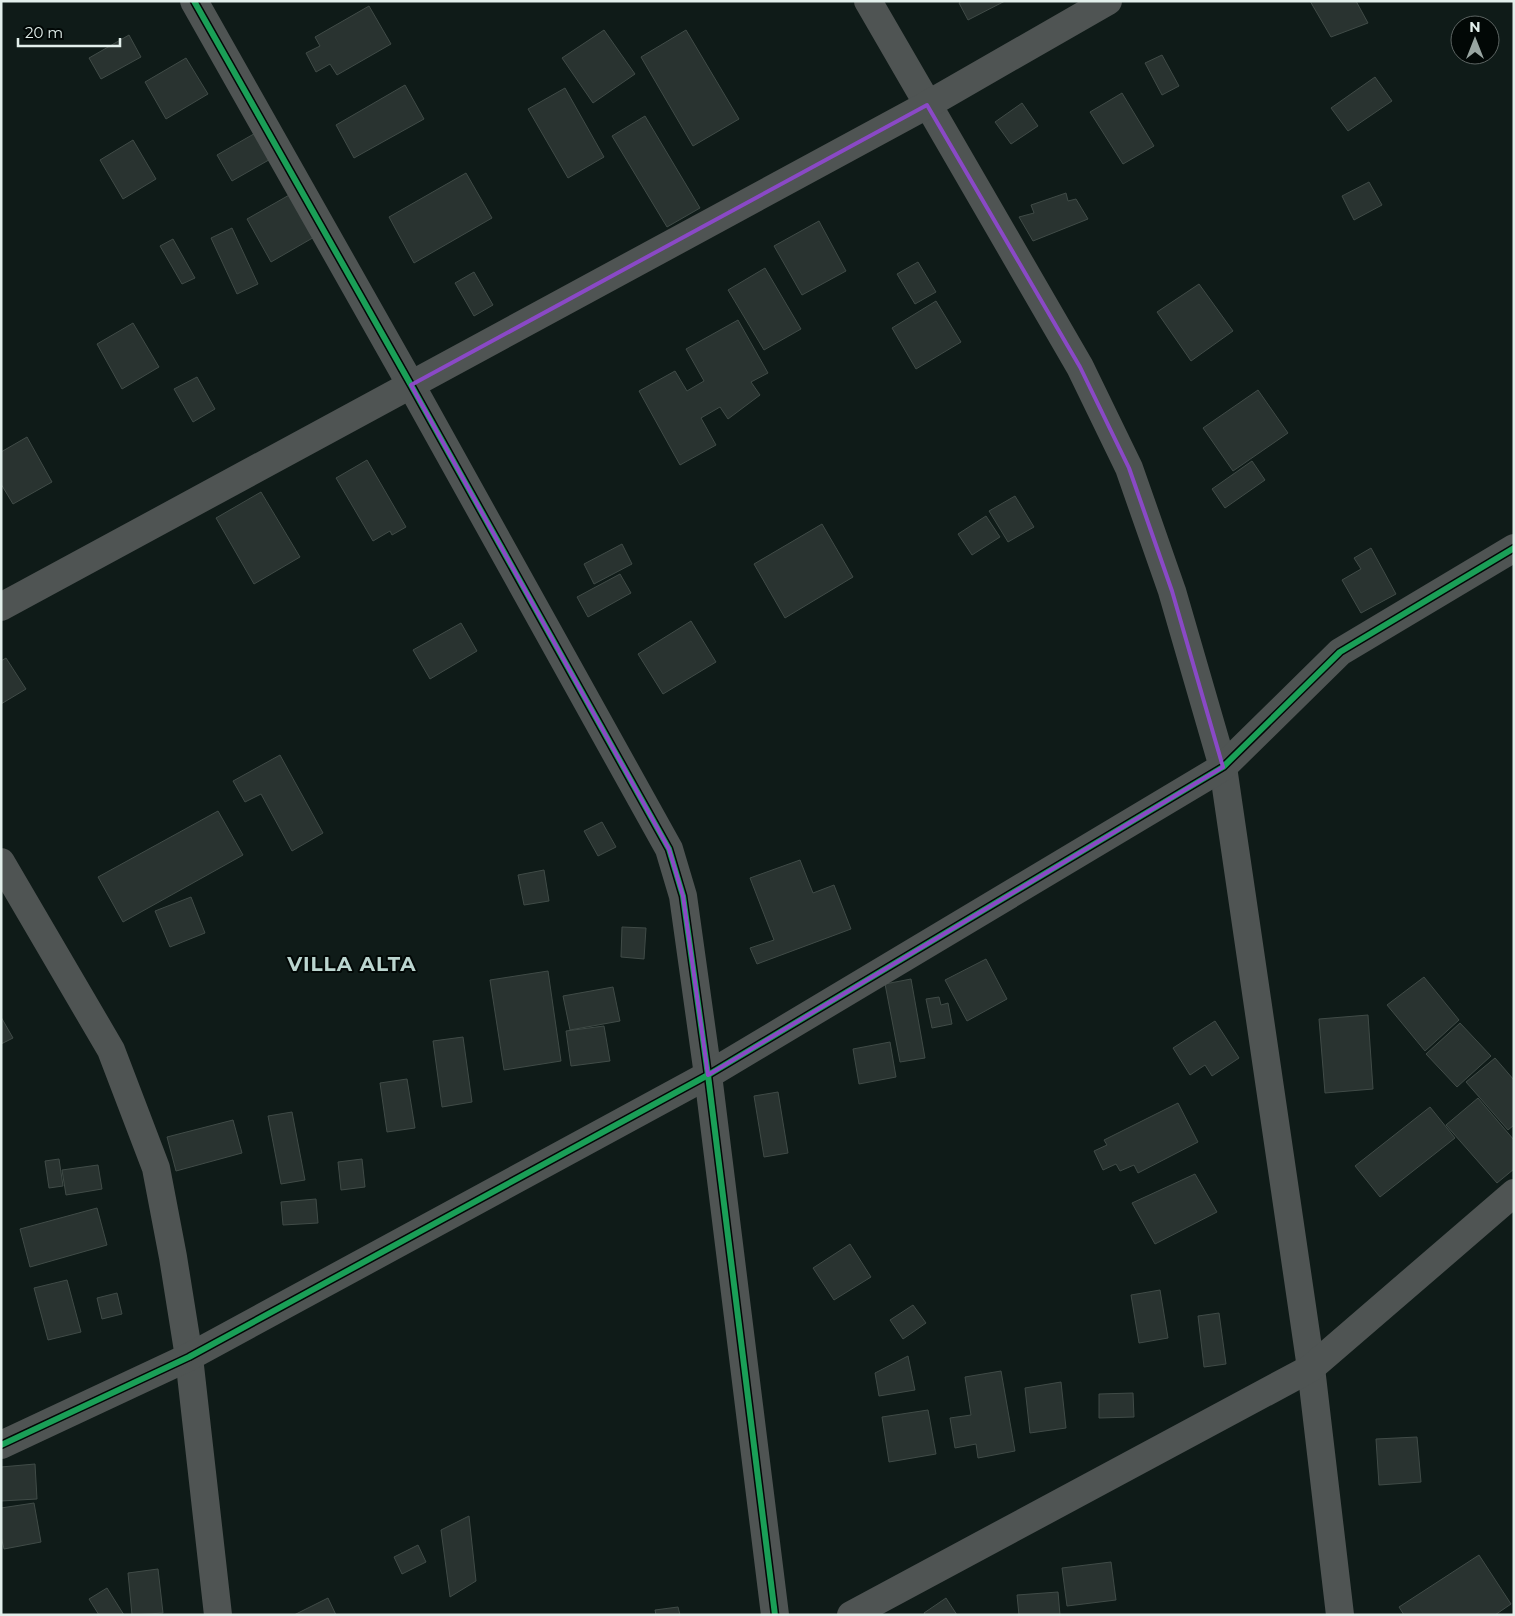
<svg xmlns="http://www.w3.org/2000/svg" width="1515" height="1616" font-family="Montserrat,sans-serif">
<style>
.building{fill:#293330;stroke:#404b47}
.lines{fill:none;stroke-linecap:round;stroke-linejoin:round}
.minor{stroke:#4f5453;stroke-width:28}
.cycleway-casing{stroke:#020806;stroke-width:9}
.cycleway{stroke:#1a9f57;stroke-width:6}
.marked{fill:none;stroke:#8a49c6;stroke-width:4;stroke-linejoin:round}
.labels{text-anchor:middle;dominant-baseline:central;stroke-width:4;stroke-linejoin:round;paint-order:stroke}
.district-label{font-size:20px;font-weight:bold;letter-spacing:1px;fill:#bbd5cf;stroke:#020806}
</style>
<rect width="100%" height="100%" fill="#0f1b18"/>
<!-- building -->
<g class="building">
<polygon points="962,1 1005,1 968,20 959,3"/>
<polygon points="1310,1 1356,1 1368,23 1331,37"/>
<polygon points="369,6 391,44 337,75 330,64 316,72 306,53 320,46 315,37"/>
<polygon points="604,30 635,74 593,103 562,58"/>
<polygon points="686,30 739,119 693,146 641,57"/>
<polygon points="129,35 141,57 101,79 89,58"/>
<polygon points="1162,55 1179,86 1162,95 1145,63"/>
<polygon points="186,58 208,94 166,119 145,82"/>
<polygon points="1375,77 1392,101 1348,131 1331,108"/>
<polygon points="405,85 424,119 354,158 336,125"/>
<polygon points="565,88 604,157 568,178 528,109"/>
<polygon points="1122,93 1154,146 1123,164 1090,112"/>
<polygon points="1022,103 1038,126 1011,144 995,122"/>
<polygon points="645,116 700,208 667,227 612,136"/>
<polygon points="259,131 274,157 232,181 217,155"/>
<polygon points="133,140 156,179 123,199 100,160"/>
<polygon points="466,173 492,218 414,263 389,217"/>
<polygon points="1369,182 1382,205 1354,220 1342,196"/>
<polygon points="1066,193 1068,201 1076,199 1088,219 1033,241 1019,217 1034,213 1031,205"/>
<polygon points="291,194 316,236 271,262 247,219"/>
<polygon points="819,221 846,271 802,295 774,246"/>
<polygon points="232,228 258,284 237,294 211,238"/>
<polygon points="173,239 195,278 182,284 160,246"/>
<polygon points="918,262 936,292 915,304 897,274"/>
<polygon points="765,268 801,329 764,350 728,290"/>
<polygon points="474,272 493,305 474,316 455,283"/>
<polygon points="1199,284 1233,331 1191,361 1157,312"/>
<polygon points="936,301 961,342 916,369 892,328"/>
<polygon points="738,320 768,373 751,382 760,395 728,419 720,407 701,418 716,445 680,465 639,391 675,371 687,391 704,381 686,349"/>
<polygon points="133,323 159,367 122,389 97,344"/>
<polygon points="197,377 215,409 193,422 174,389"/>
<polygon points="1258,390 1288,433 1233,471 1203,428"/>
<polygon points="27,437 52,482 13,504 1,484 1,452"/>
<polygon points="367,460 406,527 392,535 390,531 373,541 336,478"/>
<polygon points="1252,461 1265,480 1225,508 1212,489"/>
<polygon points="261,492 300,557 254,584 216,518"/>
<polygon points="1015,496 1034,527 1008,542 989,511"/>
<polygon points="986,516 1000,537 972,555 958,534"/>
<polygon points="822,524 853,577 785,618 754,564"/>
<polygon points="622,544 632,564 594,584 584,564"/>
<polygon points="1371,548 1396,594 1361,613 1342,580 1361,569 1354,558"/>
<polygon points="620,574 631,593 588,617 577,597"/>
<polygon points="691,621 716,662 663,694 638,654"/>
<polygon points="461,623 477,651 430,679 413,650"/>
<polygon points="6,658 26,689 1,704 1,661"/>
<polygon points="280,755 323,833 292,851 261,794 245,802 233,781"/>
<polygon points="218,811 243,855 123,922 98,877"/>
<polygon points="602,822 616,847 598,856 584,831"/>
<polygon points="800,860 813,893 834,885 851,929 757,964 750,948 774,940 750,878"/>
<polygon points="544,870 549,901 524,905 518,875"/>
<polygon points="191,897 205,933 170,947 155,911"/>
<polygon points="622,927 646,928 644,959 621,957"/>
<polygon points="986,959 1007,999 967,1021 945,980"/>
<polygon points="548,971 561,1061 504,1070 490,980"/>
<polygon points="1424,977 1459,1020 1425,1051 1387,1005"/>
<polygon points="911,979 925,1058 900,1062 885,984"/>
<polygon points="613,987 620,1021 570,1030 563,996"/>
<polygon points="939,997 941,1005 948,1003 952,1024 932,1028 926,999"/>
<polygon points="1368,1015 1373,1089 1325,1093 1319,1019"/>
<polygon points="1,1017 13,1038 1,1044"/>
<polygon points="1215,1021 1239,1058 1212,1076 1205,1065 1190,1075 1173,1048"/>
<polygon points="1460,1023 1491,1056 1457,1087 1426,1054"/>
<polygon points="604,1026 610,1061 571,1066 566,1031"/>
<polygon points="463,1037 472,1102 442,1107 433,1041"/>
<polygon points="890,1042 896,1077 859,1084 853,1049"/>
<polygon points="1495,1058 1514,1080 1514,1125 1508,1130 1466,1082"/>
<polygon points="407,1079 415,1128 387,1132 380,1083"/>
<polygon points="778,1092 788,1153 764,1157 754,1096"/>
<polygon points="1478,1098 1514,1140 1514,1169 1497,1183 1446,1125"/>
<polygon points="1178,1103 1198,1142 1138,1173 1134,1165 1120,1171 1116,1164 1103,1170 1094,1151 1107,1145 1104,1140"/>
<polygon points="1430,1107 1455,1138 1380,1197 1355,1166"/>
<polygon points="292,1112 305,1180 281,1184 268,1116"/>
<polygon points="233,1120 242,1153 176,1171 167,1137"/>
<polygon points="59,1159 63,1186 49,1188 45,1161"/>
<polygon points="362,1159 365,1187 341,1190 338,1162"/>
<polygon points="98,1165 102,1189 66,1195 62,1170"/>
<polygon points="1195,1174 1217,1212 1155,1244 1132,1203"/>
<polygon points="316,1199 318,1223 283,1225 281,1202"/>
<polygon points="97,1208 107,1245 30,1267 20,1229"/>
<polygon points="850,1244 871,1277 834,1300 813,1268"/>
<polygon points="67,1280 81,1332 48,1340 34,1288"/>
<polygon points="1160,1290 1168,1338 1139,1343 1131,1295"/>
<polygon points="117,1293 122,1314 102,1319 97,1298"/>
<polygon points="913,1305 926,1323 903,1339 890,1320"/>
<polygon points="1219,1313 1226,1364 1204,1367 1198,1316"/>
<polygon points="908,1356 915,1390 879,1396 875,1373"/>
<polygon points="1001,1371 1015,1451 978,1458 976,1444 955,1448 950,1418 971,1415 965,1377"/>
<polygon points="1061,1382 1066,1428 1030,1433 1025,1388"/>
<polygon points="1133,1393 1134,1417 1099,1418 1099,1394"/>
<polygon points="928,1410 936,1454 889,1462 882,1417"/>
<polygon points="1417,1437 1421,1482 1379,1485 1376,1439"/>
<polygon points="35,1464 37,1499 1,1501 1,1467"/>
<polygon points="34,1503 41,1542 4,1549 1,1536 1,1508"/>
<polygon points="469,1516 476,1581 450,1597 441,1530"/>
<polygon points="418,1545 426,1562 402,1574 394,1557"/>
<polygon points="1479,1555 1511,1604 1495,1615 1404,1615 1399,1607"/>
<polygon points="1111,1562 1116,1600 1067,1606 1062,1568"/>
<polygon points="158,1569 163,1613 132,1615 128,1573"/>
<polygon points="107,1588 124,1615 99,1615 89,1599"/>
<polygon points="1058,1592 1060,1615 1019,1615 1017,1595"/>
<polygon points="328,1598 336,1615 294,1615"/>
<polygon points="946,1598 957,1615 925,1615 924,1613"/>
<polygon points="678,1607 680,1615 656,1615 655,1610"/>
</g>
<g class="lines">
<!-- minor -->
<g class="minor">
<polyline points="194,1 411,385 669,849 683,896 708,1075 775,1615"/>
<polyline points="868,1 1080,367 1129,468 1172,591 1223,767 1311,1368 1340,1615"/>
<polyline points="1,607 927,105 1108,1"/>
<polyline points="1,862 111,1050 156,1168 173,1257 189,1357 218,1615"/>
<polyline points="1,1445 189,1357 708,1075 1223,767 1340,652 1514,548"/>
<polyline points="851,1615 1311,1368 1514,1193"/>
</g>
<defs>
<g id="cycleway">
<polyline points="194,1 411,385 669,849 683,896 708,1075 775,1615"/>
<polyline points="1,1445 189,1357 708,1075 1223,767 1340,652 1514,548"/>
</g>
</defs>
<!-- cycleway casing -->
<use href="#cycleway" class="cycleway-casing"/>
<!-- cycleway -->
<use href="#cycleway" class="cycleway"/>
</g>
<!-- marked area -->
<path class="marked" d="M927,105L1080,367L1129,468L1172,591L1223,767L708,1075L683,896L669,849L411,385Z"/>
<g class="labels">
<!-- district labels -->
<g class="district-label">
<text x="352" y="964">VILLA ALTA</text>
</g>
</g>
<!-- border -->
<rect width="1515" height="1616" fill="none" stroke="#e2efeb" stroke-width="5"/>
<!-- north arrow -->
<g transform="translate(1475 40)"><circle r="24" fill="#020806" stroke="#5c6462"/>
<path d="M0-4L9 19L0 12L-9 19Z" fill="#98a5a1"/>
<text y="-8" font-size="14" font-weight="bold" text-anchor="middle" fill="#e2efeb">N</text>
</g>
<!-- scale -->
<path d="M18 38v8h102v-8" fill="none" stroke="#e2efeb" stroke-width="2.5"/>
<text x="25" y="38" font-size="15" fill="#e2efeb" stroke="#020806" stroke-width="4" paint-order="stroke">20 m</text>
</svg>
